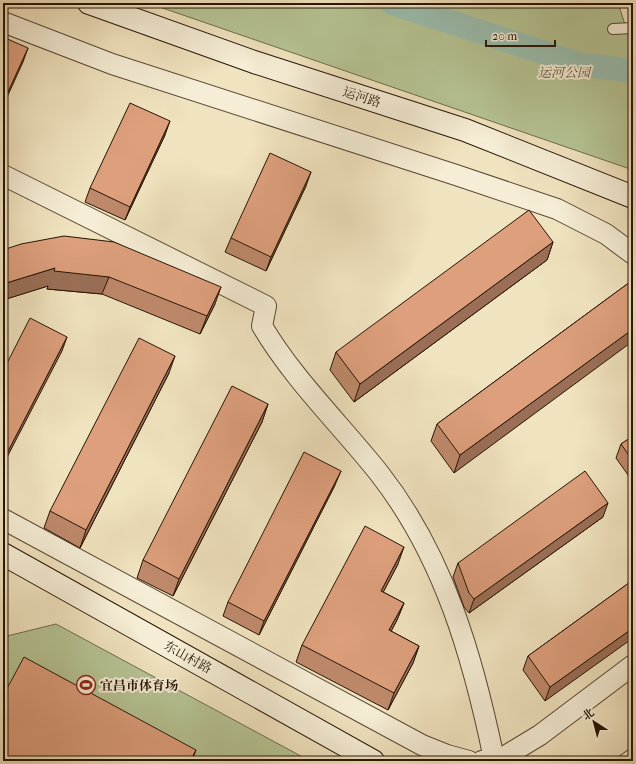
<svg xmlns="http://www.w3.org/2000/svg" width="636" height="764" font-family="'IM FELL French Canon','Noto Serif SC',serif">
<style>
.green{fill:#b6c494;stroke:#6f6c4c}
.lines{fill:none;stroke-linecap:round;stroke-linejoin:round}
.canal{stroke:#9abeaf;stroke-width:24}
.lane-casing{stroke:#5a4834;stroke-width:12}
.street-casing{stroke:#5a4834;stroke-width:22}
.secondary-casing{stroke:#281505;stroke-width:24}
.lane{stroke:#f5edd5;stroke-width:10}
.street{stroke:#f5edd5;stroke-width:20}
.secondary{stroke:#f5edd5;stroke-width:22}
.wall{fill:#be896b;stroke:#281505}
.shaded-wall{fill:#9b6f57;stroke:#281505}
.building{fill:#dd9f7c;stroke:#281505}
.labels{text-anchor:middle;dominant-baseline:central;stroke-width:4;stroke-linejoin:round;paint-order:stroke}
.park-label{font-size:13px;font-style:italic;fill:#5a5237;stroke:#f5edd5}
.street-label{font-size:13px;fill:#281505;stroke:#f5edd5}
.poi-label{font-size:13px;font-weight:bold;fill:#281505;stroke:#f5edd5;text-anchor:start}
</style>
<rect width="100%" height="100%" fill="#f0e3bf"/>
<filter id="stains"><feTurbulence type="fractalNoise" baseFrequency=".005" numOctaves="4"/><feColorMatrix values="0 0 0 0 .2 0 0 0 0 .09 0 0 0 0 .02 0 0 0 .5 -.17"/></filter>
<radialGradient id="worn" r=".72"><stop offset=".6" stop-color="#630" stop-opacity="0"/><stop offset="1" stop-color="#630" stop-opacity=".3"/></radialGradient>
<!-- green -->
<g class="green">
<polygon points="148,3 618,3 633,49 633,170"/>
<polygon points="56,624 310,761 3,761 3,637"/>
</g>
<g class="lines">
<!-- canal -->
<polyline class="canal" points="392,3 579,64 633,71"/>
<defs>
<g id="lane">
<polyline points="613,29 633,28"/>
<polyline points="622,761 633,753"/>
</g>
<g id="street">
<polyline points="3,22 112,64 456,175 557,209 606,234 633,254"/>
<path d="M3,175L266,306L262,326C294,380 340,424 379,473C444,556 473,657 494,759"/>
<polyline points="3,519 422,745 447,755 469,761"/>
<polyline points="482,761 502,758 540,735 633,665"/>
</g>
<g id="secondary">
<polyline points="89,3 254,62 465,130 633,197"/>
<polyline points="3,554 373,761"/>
</g>
</defs>
<!-- lane casing -->
<use href="#lane" class="lane-casing"/>
<!-- street casing -->
<use href="#street" class="street-casing"/>
<!-- secondary casing -->
<use href="#secondary" class="secondary-casing"/>
<!-- lane -->
<use href="#lane" class="lane"/>
<!-- street -->
<use href="#street" class="street"/>
<!-- secondary -->
<use href="#secondary" class="secondary"/>
</g>
<!-- wall -->
<g class="wall">
<polygon points="165,135 125,220 85,202 90,188"/>
<polygon points="306,186 266,271 225,252 231,238"/>
<polygon points="553,242 547,260 354,402 330,370 336,352"/>
<polygon points="3,250 215,304 200,334 102,294 47,289 48,286 3,300"/>
<polygon points="630,282 454,473 431,441 437,424"/>
<polygon points="169,373 80,548 44,528 50,511"/>
<polygon points="268,404 262,422 173,596 137,578 143,560"/>
<polygon points="633,436 633,482 616,458 621,444"/>
<polygon points="335,485 259,635 223,616 228,602"/>
<polygon points="603,517 469,613 464,607 453,577 458,563"/>
<polygon points="398,564 383,592 404,603 397,620 391,631 419,646 413,663 388,710 296,662 302,645"/>
<polygon points="633,580 545,701 523,670 528,656"/>
</g>
<!-- shaded-wall -->
<g class="shaded-wall">
<polygon points="28,48 23,62 3,106 3,103"/>
<polygon points="170,121 165,135 125,220 130,207"/>
<polygon points="311,172 306,186 266,271 271,257"/>
<polygon points="553,242 547,260 354,402 360,384"/>
<polygon points="55,268 109,277 102,294 47,289 48,286 3,300 3,284"/>
<polygon points="221,287 215,304 200,334 207,316"/>
<polygon points="633,329 633,341 454,473 460,455"/>
<polygon points="67,337 62,351 3,465 3,461"/>
<polygon points="175,356 169,373 80,548 86,530"/>
<polygon points="268,404 262,422 173,596 179,579"/>
<polygon points="341,471 335,485 259,635 264,621"/>
<polygon points="608,503 603,517 469,613 474,599"/>
<polygon points="404,547 398,564 375,608 381,591"/>
<polygon points="404,603 397,620 383,647 389,630"/>
<polygon points="633,628 633,638 545,701 550,687"/>
<polygon points="419,646 413,663 388,710 394,693"/>
<polygon points="196,750 192,761 190,761"/>
</g>
<!-- building -->
<g class="building">
<polygon points="3,37 28,48 3,103"/>
<polygon points="130,103 170,121 130,207 90,188"/>
<polygon points="270,153 311,172 271,257 231,238"/>
<polygon points="529,210 553,242 360,384 336,352"/>
<polygon points="64,236 114,242 221,287 207,316 109,277 54,271 55,268 3,284 3,250 21,244"/>
<polygon points="630,282 633,286 633,329 460,455 437,424"/>
<polygon points="30,318 67,337 3,461 3,371"/>
<polygon points="139,338 175,356 86,530 50,511"/>
<polygon points="232,386 268,404 179,579 143,560"/>
<polygon points="633,436 633,461 621,444"/>
<polygon points="304,452 341,471 264,621 228,602"/>
<polygon points="585,471 608,503 474,599 469,593 458,563"/>
<polygon points="365,526 404,547 381,591 404,603 389,630 419,646 394,693 302,645"/>
<polygon points="633,580 633,628 550,687 528,656"/>
<polygon points="24,657 196,750 190,761 3,761 3,696"/>
</g>
<!-- icons -->
<defs>
<symbol id="stadium-ring" viewBox="-11 -11 22 22"><circle r="9.5" fill="#f5edd5" stroke="#8f2418" stroke-width="1.5"/><path d="M0-5a6.5 5 0 1 0 0 10a6.5 5 0 1 0 0-10ZM-3.5-1.8h7v3.6h-7Z" fill="#8f2418"/></symbol>
</defs>
<g fill-rule="evenodd">
<use href="#stadium-ring" x="75" y="674" width="22" height="22"/>
</g>
<g class="labels">
<!-- park labels -->
<g class="park-label">
<text x="564" y="72">运河公园</text>
</g>
<!-- street labels -->
<g class="street-label">
<text transform="translate(362 97) rotate(18)">运河路</text>
<text transform="translate(188 657) rotate(29)">东山村路</text>
</g>
<!-- poi labels -->
<g class="poi-label">
<text x="100" y="685">宜昌市体育场</text>
</g>
</g>
<!-- margin -->
<rect width="636" height="764" fill="none" stroke="#f0e3bf" stroke-width="16"/>
<rect x="4" y="4" width="628" height="756" fill="none" stroke="#281505" stroke-width="2"/>
<rect x="8" y="8" width="620" height="748" fill="none" stroke="#281505"/>
<!-- north arrow -->
<g transform="translate(594 722) rotate(324)" stroke="#f5edd5" stroke-width="3" paint-order="stroke">
<path d="M0-3L7 15L0 10L-7 15Z" fill="#281505"/>
<text y="-6" font-size="11" font-weight="bold" text-anchor="middle" fill="#281505">北</text>
</g>
<!-- scale -->
<path d="M486 40v6h69v-6" fill="none" stroke="#281505" stroke-width="2"/>
<text x="492" y="40" font-size="12" fill="#281505" stroke="#f5edd5" stroke-width="3" paint-order="stroke">20 m</text>
<rect width="100%" height="100%" filter="url(#stains)"/>
<rect width="100%" height="100%" fill="url(#worn)"/>
</svg>
